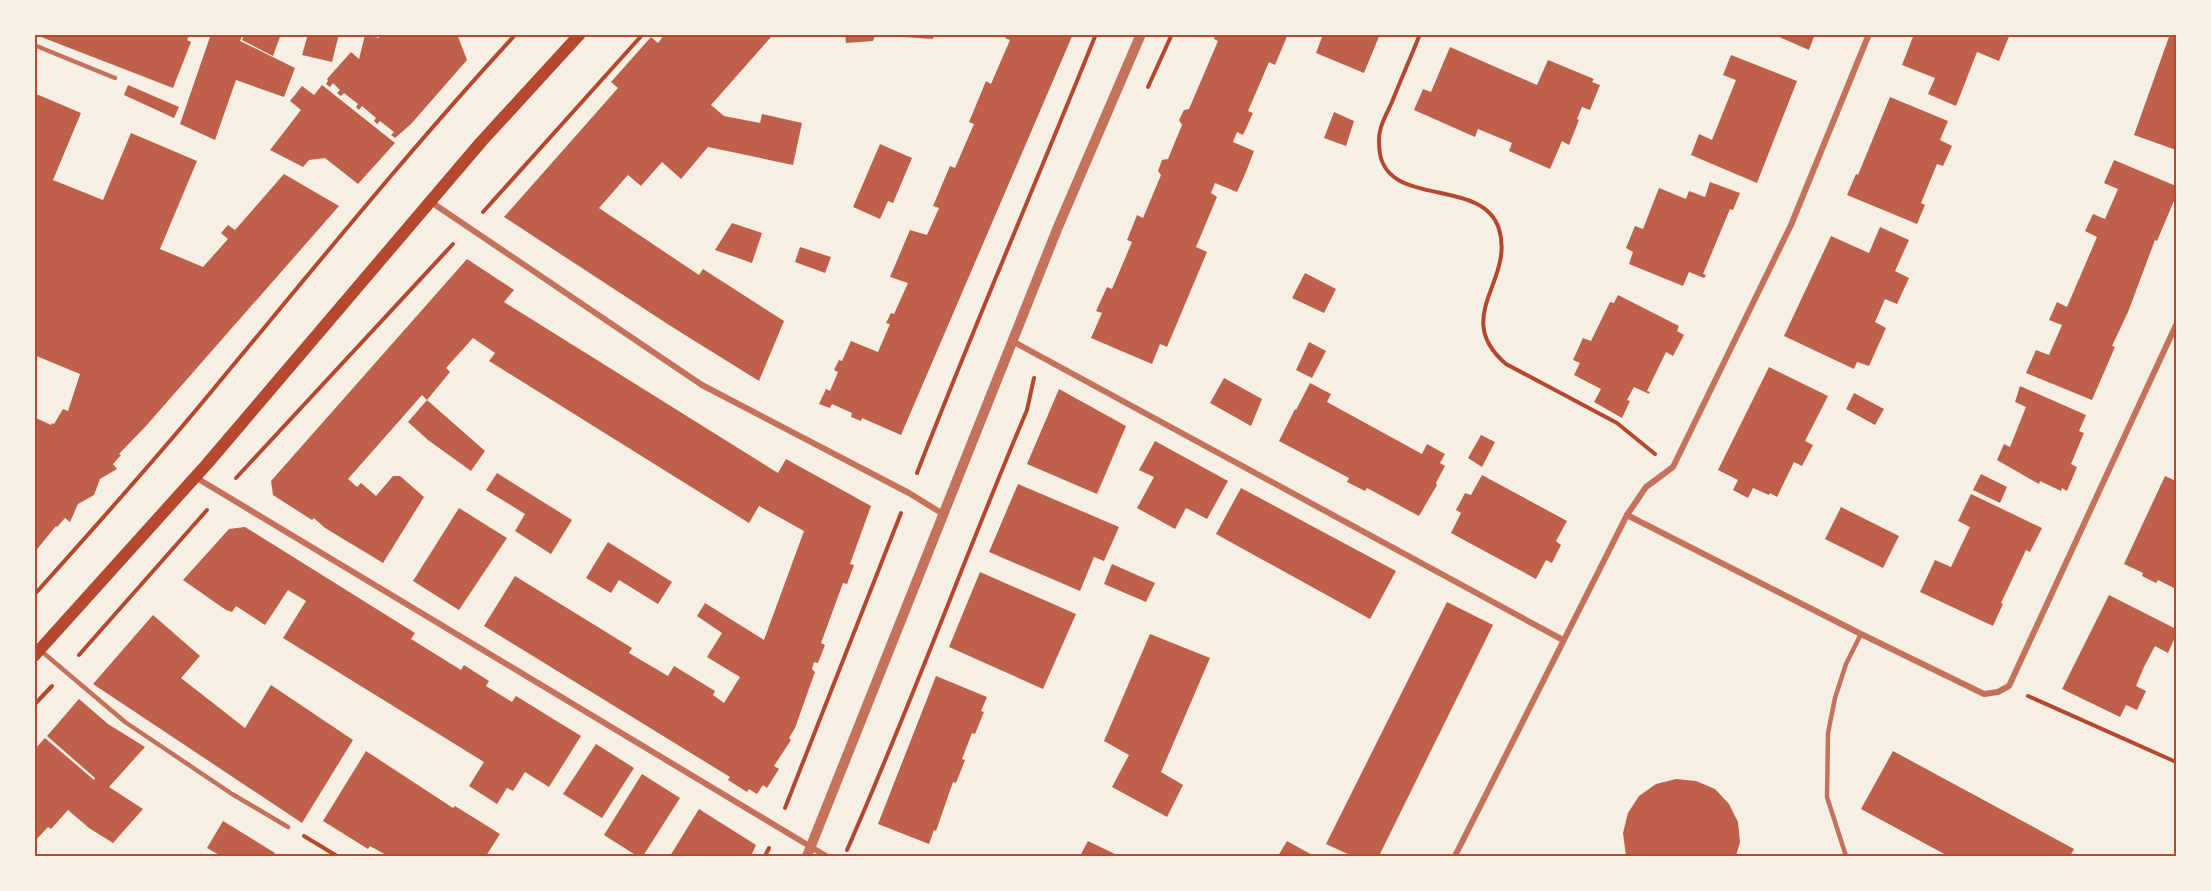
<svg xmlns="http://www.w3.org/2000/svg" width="2211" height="891" font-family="'Archivo Narrow',sans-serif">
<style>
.building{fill:#bf614a}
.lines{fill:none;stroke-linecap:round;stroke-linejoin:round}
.path{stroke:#b5482f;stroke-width:4}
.service{stroke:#c5725c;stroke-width:4.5}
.minor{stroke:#c5725c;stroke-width:6}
.tertiary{stroke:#c5725c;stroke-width:10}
.secondary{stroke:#b5482f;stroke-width:12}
.neatline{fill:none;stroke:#b5482f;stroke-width:2}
</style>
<rect width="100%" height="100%" fill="#f6efe4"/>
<!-- building -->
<g class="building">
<polygon points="190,34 187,40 191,42 173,88 36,35"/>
<polygon points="211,34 243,34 240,41 295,68 284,97 236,80 215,140 180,124"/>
<polygon points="244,34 281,34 273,56 242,40"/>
<polygon points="308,34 339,34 332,62 302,55"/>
<polygon points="379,34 457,34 467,60 411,124 395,138 391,135 394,132 380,121 377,124 374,121 376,118 362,106 359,110 356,107 358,104 344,93 341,96 337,93 340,90 333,83 330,87 326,84 328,81 327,79 351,52 359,59 365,35 379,38"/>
<polygon points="665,34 768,34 771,37 711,105 724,116 760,123 762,114 802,123 793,165 708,147 681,179 662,162 641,186 628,175 599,208 699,275 703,269 784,321 759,381 669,325 504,217 618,88 611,82 651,37 658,43"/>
<polygon points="845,34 874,34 875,36 873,41 846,43"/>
<polygon points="887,34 934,34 933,39 887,36"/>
<polygon points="1007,34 1073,34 901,435 862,418 861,421 851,417 852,413 832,404 830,408 819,404 826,389 830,391 838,372 834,370 839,360 842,361 851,341 878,352 890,324 886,323 891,313 894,314 908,283 890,277 910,230 927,235 939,208 933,206 950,166 955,168 974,124 969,122 986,81 991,84 1010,40 1005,38"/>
<polygon points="1215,34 1288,34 1275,65 1269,62 1248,111 1253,113 1243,135 1237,132 1233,142 1254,151 1246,172 1237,192 1215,183 1211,193 1217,197 1196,247 1207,252 1167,347 1160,344 1152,364 1091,338 1102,313 1096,311 1107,287 1112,289 1132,242 1127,240 1137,215 1143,218 1161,175 1158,171 1162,160 1168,159 1182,125 1179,120 1184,110 1189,109 1218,41 1214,39"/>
<polygon points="1315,34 1380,34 1364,73 1316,53 1322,37"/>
<polygon points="1772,34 1815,34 1809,50"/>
<polygon points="1914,34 2010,34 1999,61 1977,52 1956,106 1928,94 1935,78 1902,65"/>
<polygon points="2170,34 2176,34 2176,150 2134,135"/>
<polygon points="1450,47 1537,85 1548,60 1594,79 1592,82 1600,85 1590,110 1582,107 1577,119 1579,120 1569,145 1562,141 1550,169 1509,151 1512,143 1478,129 1475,137 1414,110 1423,89 1431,92"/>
<polygon points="1731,55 1797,81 1757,183 1691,155 1699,134 1712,140 1736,80 1723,75"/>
<polygon points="128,85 179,107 174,118 124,95"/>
<polygon points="322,85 395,143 358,184 325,158 309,160 303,167 270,150 301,110 290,101 302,86 314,95"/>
<polygon points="34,93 81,113 53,180 103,200 131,133 197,161 160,249 203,267 228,239 221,233 228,225 235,230 284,174 339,206 146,426 119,454 121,455 113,464 117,469 100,479 94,495 78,504 70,522 65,518 57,527 56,526 34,553 34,417 51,425 52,423 54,424 63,409 68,411 80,374 34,355"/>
<polygon points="1890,97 1948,121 1940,140 1952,146 1943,166 1937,164 1921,203 1925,205 1917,224 1847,195 1856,174 1858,175"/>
<polygon points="1334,112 1354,121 1346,146 1324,138"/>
<polygon points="880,144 912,158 893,203 888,201 880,219 853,207"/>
<polygon points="2114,160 2176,186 2176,196 2157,241 2155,240 2128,312 2112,346 2115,347 2092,400 2026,373 2036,350 2049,355 2062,325 2049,320 2057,302 2067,307 2097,237 2085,231 2093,214 2105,219 2118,189 2104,183"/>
<polygon points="1710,182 1740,193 1733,210 1730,209 1703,274 1706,275 1704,278 1689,272 1683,286 1629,264 1633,252 1626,248 1635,226 1643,229 1659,188 1686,199 1689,191 1705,197"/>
<polygon points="732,223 762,233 752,263 715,250"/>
<polygon points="1880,227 1909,240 1895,271 1909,278 1897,304 1885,299 1875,322 1886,328 1869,366 1857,362 1854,369 1784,336 1831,236 1869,253"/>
<polygon points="800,247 831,257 825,273 795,262"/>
<polygon points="467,259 514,290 504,302 778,473 786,459 871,506 850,564 854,565 847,584 843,583 821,643 825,645 818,663 814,662 812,669 815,672 795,728 789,738 791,740 774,766 779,769 767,788 763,785 757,794 749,789 747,792 728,780 730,777 484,626 515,576 632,648 629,653 668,676 674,666 715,691 713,695 724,703 740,677 707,657 722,633 697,616 705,603 764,640 804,531 759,506 749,523 489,361 495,353 473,338 446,368 450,372 427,400 422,395 348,479 357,487 361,483 376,496 393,476 400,476 424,497 383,563 325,528 314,518 312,520 273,495 271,481"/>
<polygon points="1305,273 1336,289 1324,313 1292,298"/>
<polygon points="1618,295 1679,326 1677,331 1684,335 1673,356 1666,352 1647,391 1650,392 1649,394 1634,387 1627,400 1630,401 1622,418 1594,402 1601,389 1574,375 1580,363 1573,360 1583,338 1591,341 1610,302 1614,303"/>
<polygon points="1309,342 1326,351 1312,378 1296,370"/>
<polygon points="1769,367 1828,396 1805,441 1813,445 1802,466 1794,462 1777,497 1770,493 1769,495 1753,488 1748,498 1733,490 1738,480 1718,470"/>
<polygon points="1224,378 1262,399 1251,426 1210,403"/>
<polygon points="1310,383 1331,394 1327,402 1422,454 1427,444 1445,454 1440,463 1445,466 1436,483 1437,485 1419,516 1367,488 1365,491 1347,482 1349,478 1279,441 1295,409 1296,410"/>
<polygon points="2020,386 2086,415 2079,431 2084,433 2071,464 2077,467 2067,491 2062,488 2061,491 2040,481 2039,484 1997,460 2004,444 2010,447 2026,407 2015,402"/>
<polygon points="1059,389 1126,426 1097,494 1027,464"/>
<polygon points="1854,393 1884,409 1875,425 1846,409"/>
<polygon points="427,400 485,451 471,471 428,440 408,422"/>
<polygon points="1481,435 1495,442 1482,467 1468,458"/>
<polygon points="1155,441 1228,481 1207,519 1186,508 1175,529 1137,508 1154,477 1139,470"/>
<polygon points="497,473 572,520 551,554 515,531 525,514 486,490"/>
<polygon points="1981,474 2007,487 2000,503 1973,490"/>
<polygon points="1482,475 1567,521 1556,541 1561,545 1552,563 1546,560 1536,579 1451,533 1461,513 1456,510 1465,493 1471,495"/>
<polygon points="2165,476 2176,481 2176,589 2158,580 2156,583 2142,576 2143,573 2124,564"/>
<polygon points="1018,484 1119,527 1104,561 1094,557 1080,591 989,552"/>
<polygon points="1241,488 1396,571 1370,619 1216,534"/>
<polygon points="1971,494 2042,528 2030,552 2026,550 2001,603 2003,604 1993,626 1920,592 1935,560 1951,567 1970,527 1958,521"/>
<polygon points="1841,507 1899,536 1883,568 1825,539"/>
<polygon points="459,508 507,538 459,610 413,581"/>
<polygon points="245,527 415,633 411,639 461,670 464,665 489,681 486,686 512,702 516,696 581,736 549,787 525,772 513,791 507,788 497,804 469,786 484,762 283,638 306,601 288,590 265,625 236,606 232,612 226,610 183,580 229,529"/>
<polygon points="608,542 672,582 658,604 619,580 611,593 586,578"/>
<polygon points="1112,564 1155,583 1146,602 1104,584"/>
<polygon points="980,572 1076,614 1043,689 949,647"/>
<polygon points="2109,595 2176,629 2176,635 2168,653 2155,646 2144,667 2136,686 2146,691 2137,710 2126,705 2120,717 2062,689"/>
<polygon points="1447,602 1493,625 1379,856 1352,856 1326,844"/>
<polygon points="153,615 200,656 181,678 245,728 271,685 353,740 302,823 93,684"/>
<polygon points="1150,634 1210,658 1161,772 1183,785 1167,817 1112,787 1129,755 1104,741"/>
<polygon points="936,676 987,697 981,711 984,712 975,734 972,733 962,759 965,760 956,783 953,782 936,831 934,830 929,844 878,824"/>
<polygon points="79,699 108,724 145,747 109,787 143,809 113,843 89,828 68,810 51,829 48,827 34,842 34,750 45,738 94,780 95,778 47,736"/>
<polygon points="596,744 634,768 602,818 563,794"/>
<polygon points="366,751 453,808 455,806 500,834 486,856 388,856 370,846 368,849 323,821"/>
<polygon points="1893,751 2074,849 2070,856 1948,856 1861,809"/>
<polygon points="642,774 680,798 643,856 637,856 604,835"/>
<polygon points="1676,779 1696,781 1715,789 1729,804 1738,822 1740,842 1736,856 1626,856 1623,833 1628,813 1639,796 1656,784"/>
<polygon points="699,809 756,845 751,856 670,856"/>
<polygon points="223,821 275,853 273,856 221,856 207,848"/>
<polygon points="1088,841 1119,856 1080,856"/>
<polygon points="1287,841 1314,856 1278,856"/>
</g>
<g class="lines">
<!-- path -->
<g class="path">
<path d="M1420,34C1411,57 1401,79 1392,102C1388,111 1382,121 1380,131C1378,139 1379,147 1380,154C1390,208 1483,177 1499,229C1515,281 1451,317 1506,364L1617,423L1655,454"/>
<polyline points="1148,87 1172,34"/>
<polyline points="483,212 643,34"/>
<path d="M917,473C974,326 1037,181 1096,34"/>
<polyline points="236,478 453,244"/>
<path d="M34,595C96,526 157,458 216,386C314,268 411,148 516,34"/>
<polyline points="79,655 207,510"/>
<polyline points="2028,696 2176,762"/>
<polyline points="34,705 52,686"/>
<polyline points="785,808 901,513"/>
<polyline points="304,836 337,856"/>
<path d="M847,850C911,705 965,556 1027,410L1034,378"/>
<polyline points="765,856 769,848"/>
</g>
<!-- service -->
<g class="service">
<polyline points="34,45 115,78"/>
<polyline points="40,650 125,722 232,794 288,827"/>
<polyline points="1846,856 1827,797 1828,733 1835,698 1846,664 1861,634"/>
</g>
<!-- minor -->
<g class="minor">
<polyline points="431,202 702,385 909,493 943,514"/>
<polyline points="1014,342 1563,640"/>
<polyline points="195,477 826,856"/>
<polyline points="1627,515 1861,634 1984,694 1998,692 2009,686 2176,325"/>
<polyline points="1455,856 1627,515 1646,487 1673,467 1791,225 1869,34"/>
</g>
<!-- tertiary -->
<polyline class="tertiary" points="807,856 1058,227 1141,34"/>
<!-- secondary -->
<polyline class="secondary" points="34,656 207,464 481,142 580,34"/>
</g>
<!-- border -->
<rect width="2211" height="891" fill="none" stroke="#f6efe4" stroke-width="72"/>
<rect x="36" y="36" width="2139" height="819" class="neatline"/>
</svg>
